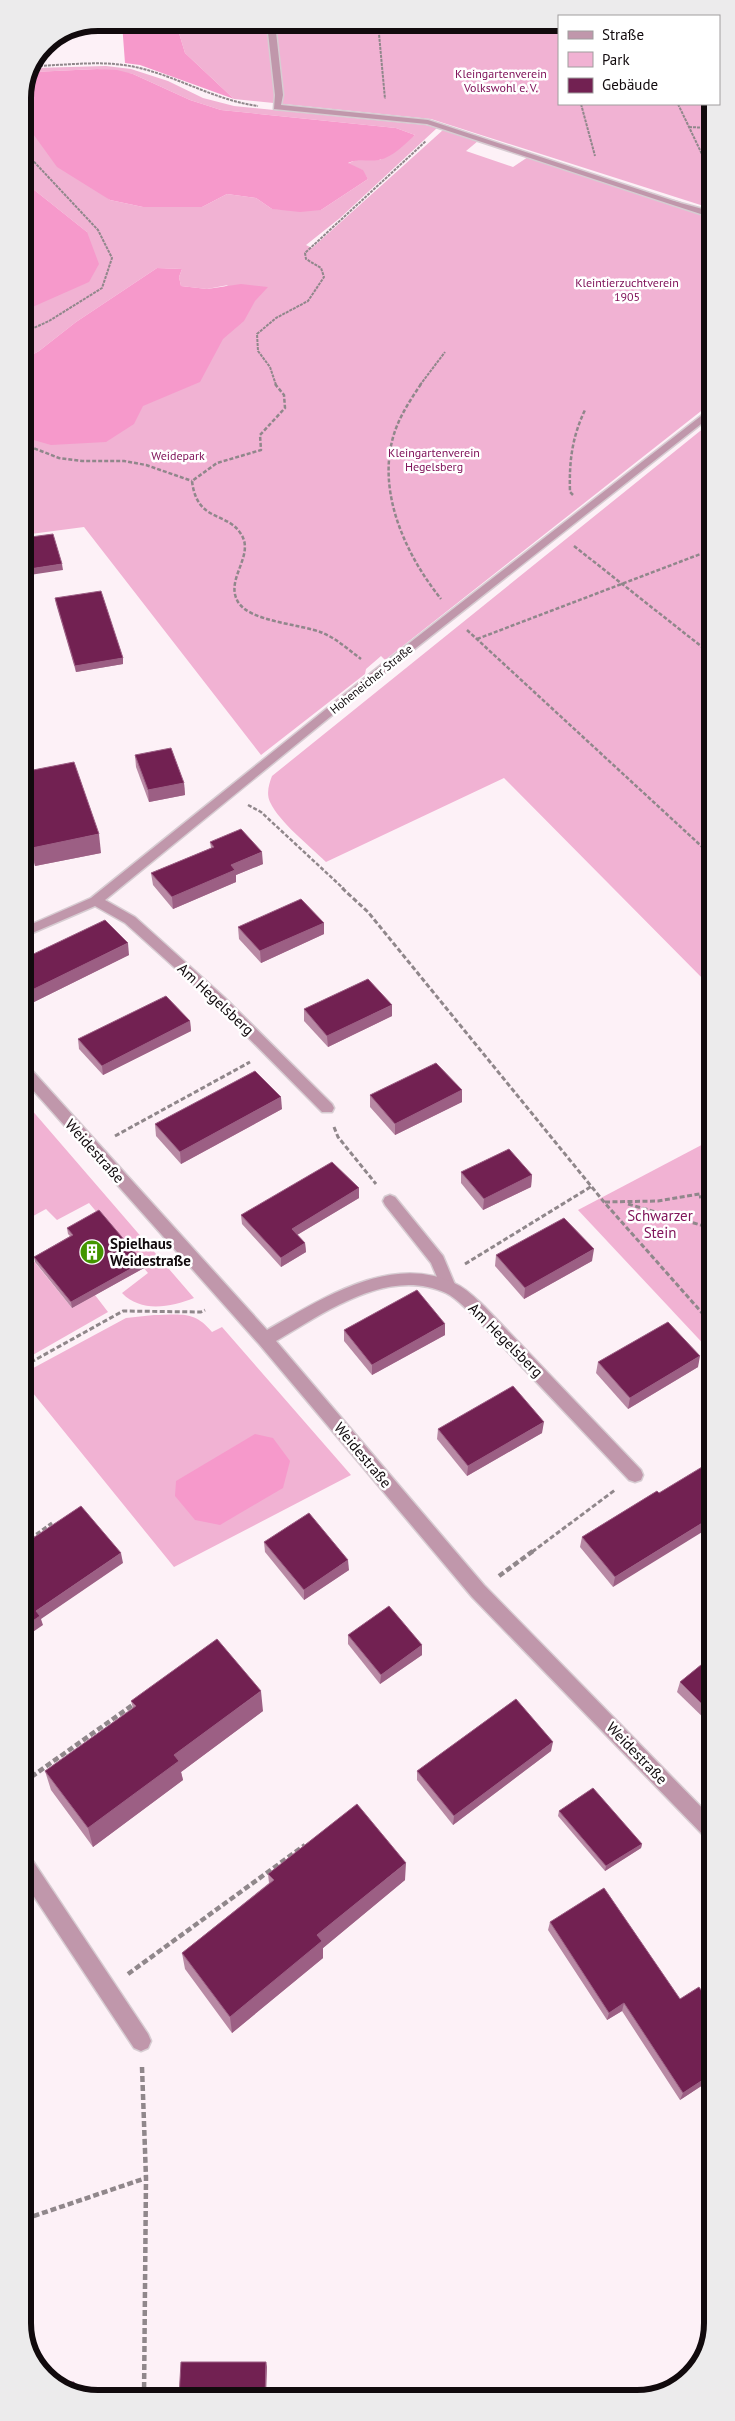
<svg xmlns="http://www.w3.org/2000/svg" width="735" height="2421" font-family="'PT Sans',sans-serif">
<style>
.green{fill:#f1b2d3}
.forest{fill:#f699cb}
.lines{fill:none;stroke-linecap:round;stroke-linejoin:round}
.lane-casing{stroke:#d7ccd2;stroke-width:3}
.street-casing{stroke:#d7ccd2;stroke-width:3}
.path-far3{stroke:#90878b;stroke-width:2;stroke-dasharray:3 1;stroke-linecap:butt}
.path-far2{stroke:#90878b;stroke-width:2.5;stroke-dasharray:4 2;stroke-linecap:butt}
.path-far1{stroke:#90878b;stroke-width:3;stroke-dasharray:5 2.5;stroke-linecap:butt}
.path{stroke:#90878b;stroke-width:4.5;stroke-dasharray:6 3;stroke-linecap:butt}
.lane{fill:#c097ab;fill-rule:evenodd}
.street{fill:#c097ab;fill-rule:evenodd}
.wall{fill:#b889a4}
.shaded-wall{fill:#9c5f84}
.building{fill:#722152;stroke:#9c5f84}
.labels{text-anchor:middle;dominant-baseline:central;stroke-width:5;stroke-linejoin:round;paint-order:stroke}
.far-park-label{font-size:12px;fill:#81155b;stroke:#fff}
.far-street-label{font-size:12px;fill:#110a0d;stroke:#fff}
.street-label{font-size:15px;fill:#110a0d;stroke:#fff}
.park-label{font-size:15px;fill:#81155b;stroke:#fff}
.poi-label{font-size:15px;font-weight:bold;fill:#110a0d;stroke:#fff;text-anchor:start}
.rim{fill:none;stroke:#110a0d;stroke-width:6}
</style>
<rect width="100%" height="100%" fill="#fdf1f7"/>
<!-- green -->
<g class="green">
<polygon points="176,23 559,23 559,104 710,104 710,208 431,119 234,99 185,53"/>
<polygon points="106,66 131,69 168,81 203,98 234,106 426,125 437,128 340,218 306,245 312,248 443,130 478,141 466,151 513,167 528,157 710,218 710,404 385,660 381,656 366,669 365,674 261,755 84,527 23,535 23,398 228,285 207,289 181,286 179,277 182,269 157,268 76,322 39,351 23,360 23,309 28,309 87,232 23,181 23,111 31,131 110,200 143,207 202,207 227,194 256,198 272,209 321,210 368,179 362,170 347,164 358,159 380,160 415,135 396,128 221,110 190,100 133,74 97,69 33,72 35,68"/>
<path d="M710,423L711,987L504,778L326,862C309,845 280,823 270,802C266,793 269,784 272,776Z"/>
<path d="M24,1101L194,1298C171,1307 141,1313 122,1293L148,1273L89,1203L57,1220L46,1209L24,1221Z"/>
<polygon points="711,1140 711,1352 578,1210"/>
<polygon points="24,1249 72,1308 95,1295 108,1312 24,1360"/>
<path d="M154,1315C180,1315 194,1310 212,1332L222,1327L351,1475L174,1567L24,1382V1373L126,1318Z"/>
</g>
<!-- forest -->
<g class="forest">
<polygon points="122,23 176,23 185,53 234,99 140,65 125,63"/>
<path d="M97,69L117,70L133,74L190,100L221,110L396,128L415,135C405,144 393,157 379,160C366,162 361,158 348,163L363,170L368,179L321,210L300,212L272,209L256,198L227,194L202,207H143L110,200L57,167L31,131L23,111V98L33,72Z"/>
<polygon points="23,181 87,232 99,264 89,282 28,309 23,309"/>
<polygon points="157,268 182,269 179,277 181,286 207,289 241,284 268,287 255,301 244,321 223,339 200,382 143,406 134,424 106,442 51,445 23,437 23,360 39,351 76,322"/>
<path d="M24,1232C33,1244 41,1266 24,1277Z"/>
<polygon points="255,1434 273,1438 290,1461 283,1488 220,1525 195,1520 175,1496 176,1481"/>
</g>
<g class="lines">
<defs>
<g id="lane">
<polygon points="267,23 275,23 283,95 281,105 428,120 680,203 673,205 427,124 274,109 275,95"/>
<polygon points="390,1195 395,1197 443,1256 456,1287 453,1291 448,1293 443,1291 431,1263 385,1205 383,1201 385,1197"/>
</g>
<g id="street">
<polygon points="673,201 710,211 710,217 673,205"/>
<polygon points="710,409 710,417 384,673 105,900 135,917 224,997 332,1104 334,1108 332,1112 322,1112 214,1003 125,923 95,906 23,937 23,928 91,898 376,669"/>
<path d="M24,1066L29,1067L267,1330C322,1299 392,1252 456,1284C467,1289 475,1298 484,1306L641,1470L643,1475L641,1480L635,1482L629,1480L472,1314C464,1307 456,1298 446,1293C388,1266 324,1313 276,1341L484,1585L712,1818V1840L705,1837L472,1597L259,1344L24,1080Z"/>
<polygon points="24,1856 31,1858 148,2034 151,2041 148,2048 141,2051 134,2048 25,1883"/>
</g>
</defs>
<!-- lane casing -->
<use href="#lane" class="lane-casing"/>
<!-- street casing -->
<use href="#street" class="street-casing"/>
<!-- path-far3 -->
<g class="path-far3">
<polyline points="378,23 385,99"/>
<path d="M36,66C69,65 103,60 135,67C177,76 214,100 258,106"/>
<polyline points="581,104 595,156"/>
<polyline points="678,104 710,171"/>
<polyline points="689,127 710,128"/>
<polyline points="23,150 98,230 112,258 102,288 49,321 23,333"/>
<polyline points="276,385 270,367 258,351 257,334 276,318 308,301 324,277 321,268 306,259 305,253 426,141"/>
<polyline points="420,385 445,352"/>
</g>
<!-- path-far2 -->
<g class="path-far2">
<path d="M275,384L284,395L285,408L260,435L261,450L217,463L192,481C197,523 227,511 241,534C255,555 226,578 237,600C247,622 302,624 323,633C337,639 349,650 361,659"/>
<path d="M421,384C411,399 401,414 395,431C375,489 405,554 441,599"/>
<polyline points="23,444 59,458 82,461 124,461 146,465 192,481"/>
<path d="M573,495L570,492C569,462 572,437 585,410"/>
<polyline points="574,546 711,654"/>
<polyline points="467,630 711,855"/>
<polyline points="477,639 711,550"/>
<polyline points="248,805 261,812 344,889"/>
</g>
<!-- path-far1 -->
<g class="path-far1">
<polyline points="342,888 368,912 604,1202 711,1323"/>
<polyline points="334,1127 338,1137 376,1184"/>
<polyline points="115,1136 250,1062"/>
<polyline points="699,1197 711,1196"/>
<polyline points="605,1202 658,1201 711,1192"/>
<polyline points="628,1204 711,1228"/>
<polyline points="465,1264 592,1186"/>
<polyline points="24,1366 123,1311 201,1312 205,1310"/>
<polyline points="24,1543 52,1523"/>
<polyline points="532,1552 615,1490"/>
</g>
<!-- path -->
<g class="path">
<polyline points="499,1576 533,1551"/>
<polyline points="24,1782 134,1704"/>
<polyline points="704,1856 712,1864"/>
<polyline points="128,1974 305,1845"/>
<polyline points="142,2067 146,2178 144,2398"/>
<polyline points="25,2219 146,2178"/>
</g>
<!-- lane -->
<use href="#lane" class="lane"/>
<!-- street -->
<use href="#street" class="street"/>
</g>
<!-- wall -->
<g class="wall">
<polygon points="55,598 123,664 76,672 56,604"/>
<polygon points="135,755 184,783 185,795 149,802 136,767"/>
<polygon points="23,772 101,853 35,866 23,826"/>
<polygon points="210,842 263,864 236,875 236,882 173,909 153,885 151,873 211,848"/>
<polygon points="324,923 324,934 261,963 239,939 238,927"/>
<polygon points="129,955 32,1003 24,993 23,959"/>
<polygon points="304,1009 392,1016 328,1047 304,1021"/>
<polygon points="190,1021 191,1031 103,1075 79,1049 78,1039"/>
<polygon points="462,1090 462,1102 395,1135 370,1107 370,1095"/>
<polygon points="282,1109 181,1164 156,1136 155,1124"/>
<polygon points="461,1172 532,1175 531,1187 483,1210 461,1183"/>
<polygon points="359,1188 359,1198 297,1235 305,1243 306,1252 281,1267 242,1224 241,1215"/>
<polygon points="67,1228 143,1262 144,1268 72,1308 35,1262 34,1257 70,1236 68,1234"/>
<polygon points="496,1255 592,1261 524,1299 495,1266"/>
<polygon points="344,1330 445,1335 372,1375 344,1341"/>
<polygon points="598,1362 698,1367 628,1409 596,1373"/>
<polygon points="438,1429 542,1433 467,1476 437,1439"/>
<polygon points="657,1491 613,1587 580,1547 582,1537"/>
<polygon points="264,1542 349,1570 304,1600 265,1552"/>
<polygon points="348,1635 422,1645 422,1655 380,1684 348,1644"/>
<polygon points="712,1656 712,1726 677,1692 680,1682"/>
<polygon points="131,1701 263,1711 181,1772 183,1780 93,1847 51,1790 45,1771 133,1708"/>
<polygon points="551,1751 453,1825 417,1780 417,1771"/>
<polygon points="559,1811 642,1844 641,1848 605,1871 558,1816"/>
<polygon points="268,1874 405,1880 323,1948 323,1958 232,2033 185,1969 182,1953 269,1883"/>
<polygon points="550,1922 680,1999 712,2007 712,2079 680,2100 622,2011 607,2020 548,1930"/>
</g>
<!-- shaded-wall -->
<g class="shaded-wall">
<polygon points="62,564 63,570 23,576 23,570"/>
<polygon points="123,658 123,664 76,672 75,666"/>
<polygon points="184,783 185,795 149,802 148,790"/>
<polygon points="99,834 101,853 35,866 32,848"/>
<polygon points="262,852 263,864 236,875 236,882 173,909 172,897 231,865"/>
<polygon points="324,923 324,934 261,963 260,951"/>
<polygon points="128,943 129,955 32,1003 30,991"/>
<polygon points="392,1005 392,1016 328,1047 327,1036"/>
<polygon points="190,1021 191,1031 103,1075 102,1066"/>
<polygon points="462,1090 462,1102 395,1135 395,1124"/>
<polygon points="281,1097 282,1109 181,1164 180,1152"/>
<polygon points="532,1175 531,1187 483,1210 484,1199"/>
<polygon points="359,1188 359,1198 292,1238 292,1229"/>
<polygon points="305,1243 306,1252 281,1267 281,1258"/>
<polygon points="594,1249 592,1261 524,1299 525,1288"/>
<polygon points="143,1262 144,1268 72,1308 71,1302"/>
<polygon points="445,1324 445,1335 372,1375 372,1365"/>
<polygon points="700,1356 698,1367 628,1409 630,1398"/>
<polygon points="544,1422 542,1433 467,1476 468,1466"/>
<polygon points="712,1517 712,1526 613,1587 615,1577"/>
<polygon points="121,1553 123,1563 41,1619 43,1625 24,1638 24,1627 36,1611"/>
<polygon points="348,1560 349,1570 304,1600 304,1590"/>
<polygon points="422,1645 422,1655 380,1684 381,1675"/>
<polygon points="261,1691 263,1711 181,1772 183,1780 93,1847 88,1828 174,1755"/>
<polygon points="553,1742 551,1751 453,1825 454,1816"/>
<polygon points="642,1844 641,1848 605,1871 606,1866"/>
<polygon points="406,1863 405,1880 323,1948 323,1958 232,2033 230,2017 317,1935"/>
<polygon points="624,2003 622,2011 607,2020 609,2013"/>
<polygon points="712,2074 712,2079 680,2100 683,2093"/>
<polygon points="266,2362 267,2367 266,2398 265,2398"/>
<polygon points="74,2382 77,2387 77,2392 74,2390"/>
</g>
<!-- building -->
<g class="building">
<polygon points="53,534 62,564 23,570 23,538"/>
<polygon points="101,591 123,658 75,666 55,598"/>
<polygon points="171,748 184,783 148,790 135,755"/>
<polygon points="74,762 99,834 32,848 23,819 23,772"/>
<polygon points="241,829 262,852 231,865 235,870 172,897 151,873 214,847 210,842"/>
<polygon points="301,899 324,923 260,951 238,927"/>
<polygon points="105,920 128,943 30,991 24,984 23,959"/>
<polygon points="368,979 392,1005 327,1036 304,1009"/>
<polygon points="166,996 190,1021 102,1066 78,1039"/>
<polygon points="436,1063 462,1090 395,1124 370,1095"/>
<polygon points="255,1071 281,1097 180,1152 155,1124"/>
<polygon points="509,1149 532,1175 484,1199 461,1172"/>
<polygon points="332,1162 359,1188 292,1229 305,1243 281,1258 241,1215"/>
<polygon points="99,1210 143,1262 71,1302 34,1257 73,1235 67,1228"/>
<polygon points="564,1218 594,1249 525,1288 496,1255"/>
<polygon points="417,1290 445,1324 372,1365 344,1330"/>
<polygon points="668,1322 700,1356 630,1398 598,1362"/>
<polygon points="513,1386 544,1422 468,1466 438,1429"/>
<polygon points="712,1461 712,1517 615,1577 582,1537 657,1491 659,1493"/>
<polygon points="81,1506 121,1553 36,1611 40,1616 24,1627 24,1544"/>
<polygon points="309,1513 348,1560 304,1590 264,1542"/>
<polygon points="389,1606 422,1645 381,1675 348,1635"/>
<polygon points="217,1639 261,1691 174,1755 179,1761 88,1828 45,1771 136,1706 131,1701"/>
<polygon points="712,1656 712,1714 680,1682"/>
<polygon points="516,1699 553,1742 454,1816 417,1771"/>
<polygon points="593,1788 642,1844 606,1866 559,1811"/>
<polygon points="357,1804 406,1863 317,1935 322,1941 230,2017 182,1953 274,1880 268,1874"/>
<polygon points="604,1888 680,1999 699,1987 712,2007 712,2074 683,2093 624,2003 609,2013 550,1922"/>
<polygon points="181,2362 266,2362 265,2398 179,2398"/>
<polygon points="53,2382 74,2382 74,2390"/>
<polygon points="341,2395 437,2397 341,2397"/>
</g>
<!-- icons -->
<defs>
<symbol id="building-disc" viewBox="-11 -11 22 22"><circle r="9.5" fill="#439500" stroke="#fff"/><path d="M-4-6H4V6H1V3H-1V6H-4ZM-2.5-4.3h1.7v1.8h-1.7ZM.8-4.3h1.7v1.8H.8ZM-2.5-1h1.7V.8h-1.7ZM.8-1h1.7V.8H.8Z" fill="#fff"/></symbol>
</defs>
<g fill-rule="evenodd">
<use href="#building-disc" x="78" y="1238" width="28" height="28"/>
</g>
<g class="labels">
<!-- far-park labels -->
<g class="far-park-label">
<text x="501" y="73">Kleingartenverein<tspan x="501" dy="14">Volkswohl e. V.</tspan></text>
<text x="627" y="282">Kleintierzuchtverein<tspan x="627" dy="14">1905</tspan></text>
<text x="434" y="452">Kleingartenverein<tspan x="434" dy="14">Hegelsberg</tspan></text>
<text x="178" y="455">Weidepark</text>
</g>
<!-- far-street labels -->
<g class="far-street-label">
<text transform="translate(371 679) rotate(-39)">Hoheneicher Straße</text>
</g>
<!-- street labels -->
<g class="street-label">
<text transform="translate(216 999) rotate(43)">Am Hegelsberg</text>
<text transform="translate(95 1151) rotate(48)">Weidestraße</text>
<text transform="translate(506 1340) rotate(45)">Am Hegelsberg</text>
<text transform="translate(363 1455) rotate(50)">Weidestraße</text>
<text transform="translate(637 1753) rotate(46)">Weidestraße</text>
</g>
<!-- park labels -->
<g class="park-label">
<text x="660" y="1215">Schwarzer<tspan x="660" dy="17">Stein</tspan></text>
</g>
<!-- poi labels -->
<g class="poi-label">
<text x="110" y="1243">Spielhaus<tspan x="110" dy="17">Weidestraße</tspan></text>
</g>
</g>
<!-- crop -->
<path d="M0 0H735V2421H0ZM98 31H637A67 67 0 0 1 704 98V2323A67 67 0 0 1 637 2390H98A67 67 0 0 1 31 2323V98A67 67 0 0 1 98 31Z" fill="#ecebec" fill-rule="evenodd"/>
<path class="rim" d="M98 31H637A67 67 0 0 1 704 98V2323A67 67 0 0 1 637 2390H98A67 67 0 0 1 31 2323V98A67 67 0 0 1 98 31Z"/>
<!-- legend -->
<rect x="558" y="15" width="162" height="90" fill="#ffffff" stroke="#a09d9e"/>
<rect x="568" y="31" width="25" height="8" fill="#c097ab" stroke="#a09d9e"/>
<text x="602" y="40" font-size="15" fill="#110a0d">Straße</text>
<rect x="568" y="52" width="25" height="15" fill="#f1b2d3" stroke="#a09d9e"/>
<text x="602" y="65" font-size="15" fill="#110a0d">Park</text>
<rect x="568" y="78" width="25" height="15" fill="#722152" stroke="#a09d9e"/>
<text x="602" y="90" font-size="15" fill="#110a0d">Gebäude</text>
</svg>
